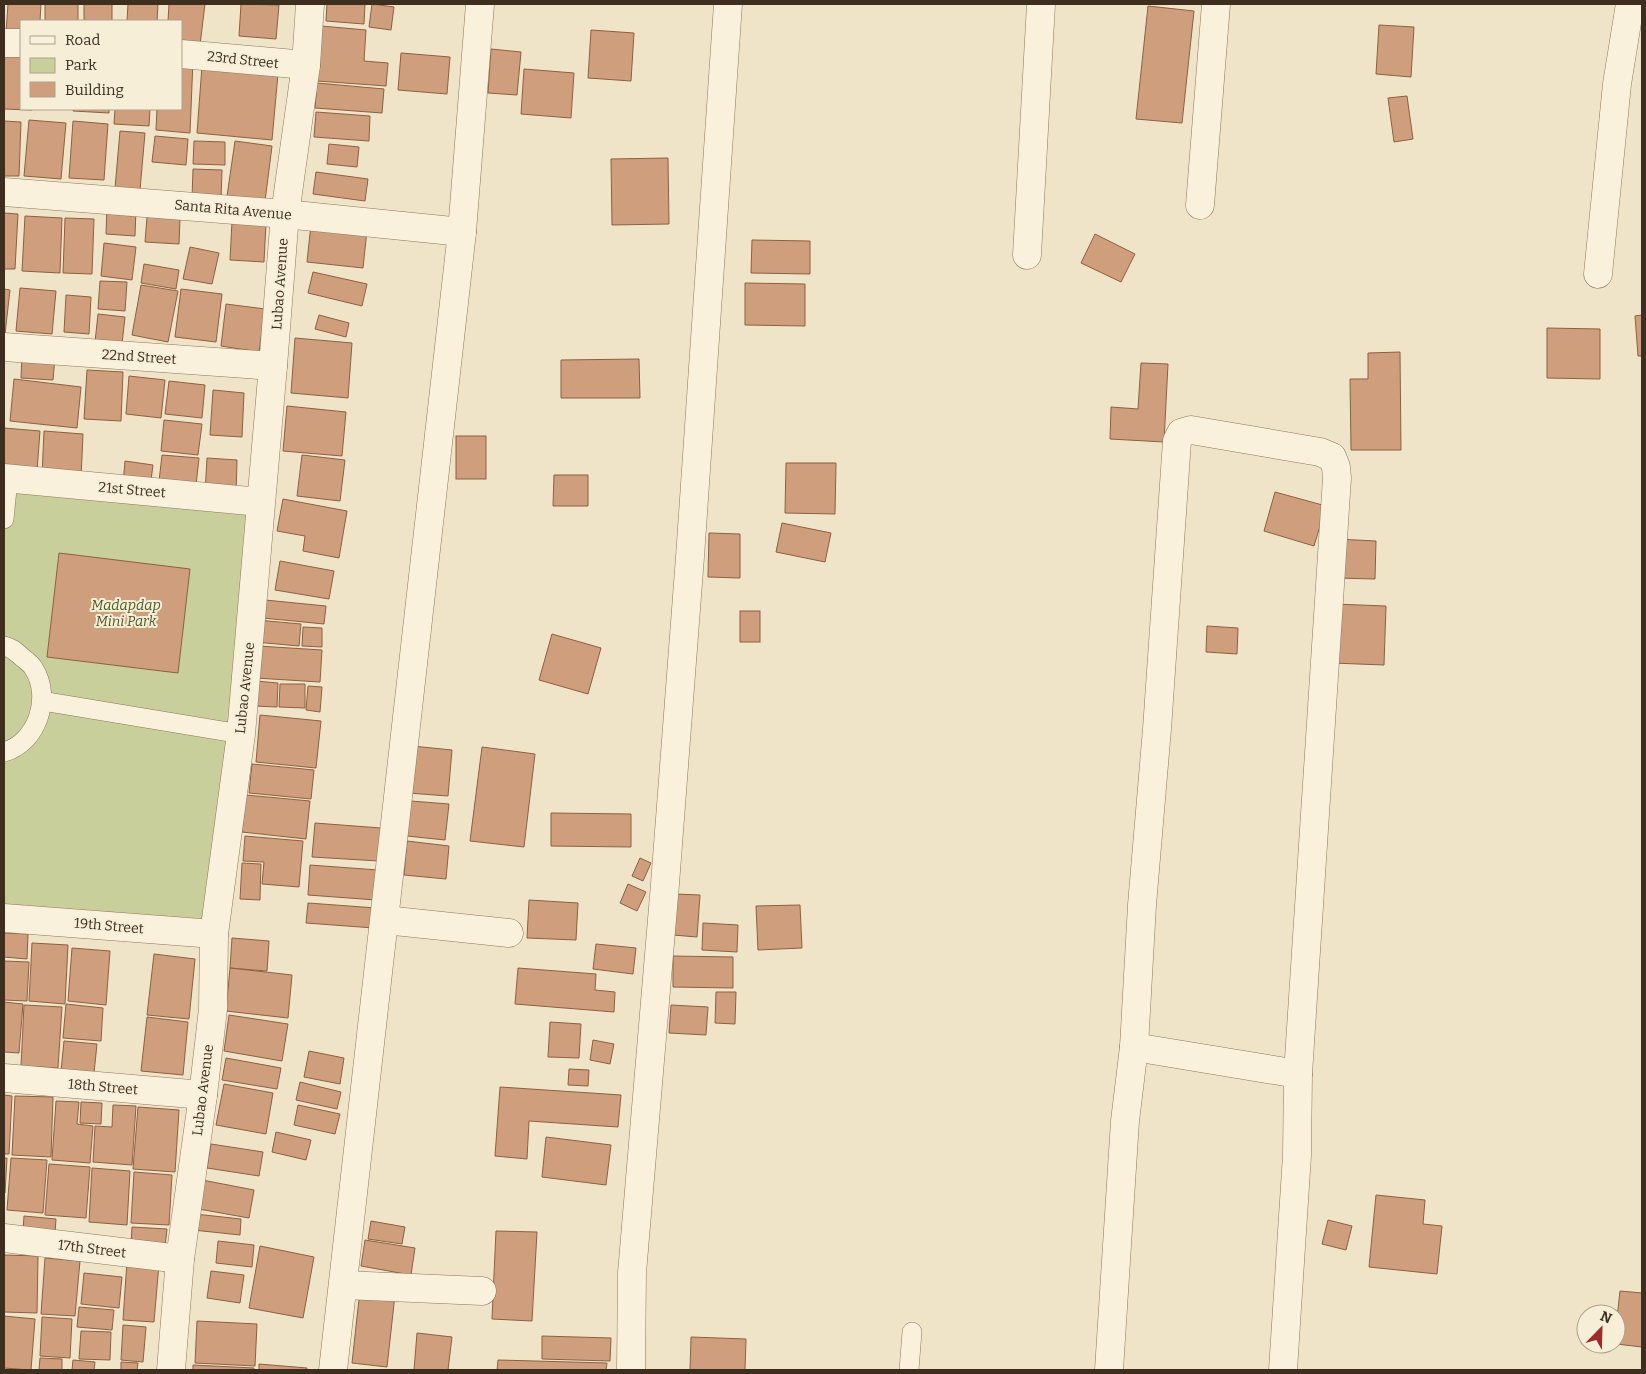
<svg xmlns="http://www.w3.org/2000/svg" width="1646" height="1374" font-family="Bitter,serif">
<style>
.green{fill:#c9cf9b}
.building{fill:#cf9f7d;stroke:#8d5f41}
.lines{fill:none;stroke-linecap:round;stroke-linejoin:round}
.lane-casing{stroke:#8d765c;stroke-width:20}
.street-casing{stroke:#8d765c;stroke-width:29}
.lane{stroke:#faf1dc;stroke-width:19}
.street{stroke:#faf1dc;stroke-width:28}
.labels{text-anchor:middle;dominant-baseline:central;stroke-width:4;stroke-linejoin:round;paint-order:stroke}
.street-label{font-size:14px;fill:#3d2e20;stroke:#f7eed8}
.park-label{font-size:14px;font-style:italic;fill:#4d5a26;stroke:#f7eed8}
</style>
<rect width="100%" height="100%" fill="#f0e4c8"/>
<!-- green -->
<polygon class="green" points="4,478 260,502 214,934 4,916"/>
<!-- building -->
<g class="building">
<polygon points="8,4 41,4 40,21 21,21 21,33 6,32"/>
<rect x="45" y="4" width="33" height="17"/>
<rect x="84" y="4" width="28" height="17"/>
<polygon points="128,4 158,4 157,21 127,21"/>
<polygon points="169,4 205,4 200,45 181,44 181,21 168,21"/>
<polygon points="241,4 279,5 276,39 239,36"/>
<polygon points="327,4 365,4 364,24 326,21"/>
<polygon points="372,4 394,7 391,30 369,27"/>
<polygon points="1148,6 1194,11 1182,123 1136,119"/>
<polygon points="1379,25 1414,27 1411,77 1376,74"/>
<polygon points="321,26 366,30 364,61 388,63 386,86 317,81"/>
<polygon points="591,30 634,33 631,81 588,78"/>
<polygon points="4,46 21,47 21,109 32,109 32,110 4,109"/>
<polygon points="491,49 521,52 517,95 488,93"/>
<polygon points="401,53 450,57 447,94 398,90"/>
<polygon points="181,59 193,60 190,133 156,130 157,109 181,109"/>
<polygon points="202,66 278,74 272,140 197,133"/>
<polygon points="524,69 574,73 571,118 521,114"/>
<polygon points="317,83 384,89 382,113 315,108"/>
<polygon points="1407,96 1413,139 1394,142 1388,98"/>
<polygon points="73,109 109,109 109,113 73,111"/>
<polygon points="115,109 150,109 149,126 114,124"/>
<polygon points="316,112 370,116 369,141 314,137"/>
<polygon points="29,120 66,123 61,179 24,176"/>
<polygon points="4,121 21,122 19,176 4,176"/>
<polygon points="73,121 108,124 104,180 69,178"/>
<polygon points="120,131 145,133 140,190 115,188"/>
<polygon points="155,136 188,139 186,165 152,162"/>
<polygon points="194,141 225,142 225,165 193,164"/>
<polygon points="235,141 272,146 264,209 226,203"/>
<polygon points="329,144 359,147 357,167 327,164"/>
<polygon points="668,158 669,224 612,225 611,159"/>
<polygon points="193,169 222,170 221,199 192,198"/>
<polygon points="316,172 368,179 365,201 313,194"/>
<polygon points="107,207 136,209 135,236 106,234"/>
<polygon points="4,213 18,214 15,269 4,269"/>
<polygon points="25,216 62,218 60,273 22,271"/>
<polygon points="147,217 180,219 179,244 145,242"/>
<polygon points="65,218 94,219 92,274 63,273"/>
<polygon points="232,221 266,223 264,262 230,260"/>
<polygon points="311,224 367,230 363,268 307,262"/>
<polygon points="1095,234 1135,254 1121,282 1081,263"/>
<polygon points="752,240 810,241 810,274 751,273"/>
<polygon points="104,243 136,247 132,280 101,276"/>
<polygon points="190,247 219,253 212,284 183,279"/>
<polygon points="144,264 179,270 176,289 141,283"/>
<polygon points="313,272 367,284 362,306 308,293"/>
<polygon points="100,281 127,282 125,311 98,309"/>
<polygon points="745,283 805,284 805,326 745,325"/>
<polygon points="141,285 178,291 168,342 132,335"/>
<polygon points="20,288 56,291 52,334 16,331"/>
<polygon points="4,289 10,290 5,334 4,333"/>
<polygon points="181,289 222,294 216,342 175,337"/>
<polygon points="66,295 91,297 89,334 64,332"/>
<polygon points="226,304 265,309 259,352 221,346"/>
<polygon points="98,314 125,317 122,344 95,342"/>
<polygon points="319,315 349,323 346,337 315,329"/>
<polygon points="1642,315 1642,356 1638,356 1635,316"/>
<polygon points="1547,328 1600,329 1600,379 1547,378"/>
<polygon points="295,338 352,343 348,398 291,393"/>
<polygon points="1400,352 1401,450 1351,450 1350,379 1368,379 1368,353"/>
<polygon points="22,355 55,357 53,380 21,378"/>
<polygon points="639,359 640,398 561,398 561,360"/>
<polygon points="1141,363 1168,364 1164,442 1110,439 1111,407 1138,409"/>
<polygon points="87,370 123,372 121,421 84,419"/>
<polygon points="129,376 165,380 161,418 126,414"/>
<polygon points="14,379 81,387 77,428 10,421"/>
<polygon points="169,381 205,385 202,418 165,414"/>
<polygon points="213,390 244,393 242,437 210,435"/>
<polygon points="287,406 346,412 342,456 283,451"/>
<polygon points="164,420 202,424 198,455 161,451"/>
<polygon points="4,428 40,431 37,471 4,469"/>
<polygon points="44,431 83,434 81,478 42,476"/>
<rect x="456" y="436" width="30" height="43"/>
<polygon points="162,455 199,458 195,494 158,490"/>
<polygon points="302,455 345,460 340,501 297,496"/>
<polygon points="207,458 237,460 236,497 205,494"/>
<polygon points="125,461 153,465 150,488 123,484"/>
<polygon points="786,463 836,463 835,514 785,513"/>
<polygon points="554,475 588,475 588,506 553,506"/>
<polygon points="1275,492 1326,506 1314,546 1264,531"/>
<polygon points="283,499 347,511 339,558 303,551 305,536 277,531"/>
<polygon points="782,523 831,533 825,562 776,552"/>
<polygon points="709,533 740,534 740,578 708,577"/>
<polygon points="1336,539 1376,541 1375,579 1335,578"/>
<polygon points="59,553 190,569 178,673 47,657"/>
<polygon points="280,561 334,571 329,599 275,590"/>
<polygon points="265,600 326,606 324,624 263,618"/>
<polygon points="1334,604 1386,606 1384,665 1332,663"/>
<rect x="740" y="611" width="20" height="31"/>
<polygon points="257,620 301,624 299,646 255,642"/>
<polygon points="1207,626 1238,628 1237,654 1206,652"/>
<polygon points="303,627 322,628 322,647 302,646"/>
<polygon points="552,634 601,648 588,694 539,680"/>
<polygon points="258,646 322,650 320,682 256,678"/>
<polygon points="256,681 278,683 277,707 255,706"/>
<polygon points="280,684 305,684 305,708 279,707"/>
<polygon points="308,686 322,687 320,712 306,710"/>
<polygon points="260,715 321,721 316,768 256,762"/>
<polygon points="412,746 452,750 448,796 408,793"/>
<polygon points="482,747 535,754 524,847 470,841"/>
<polygon points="252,764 314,770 311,799 249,793"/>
<polygon points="246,795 310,801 306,839 242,832"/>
<polygon points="411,801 449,804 445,840 407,836"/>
<polygon points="551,813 631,814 631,847 551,846"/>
<polygon points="315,823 381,828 379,861 312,857"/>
<polygon points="245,836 303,841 299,887 262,884 264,862 243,861"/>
<polygon points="407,841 449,846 446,879 404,875"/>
<polygon points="640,858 651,863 643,881 632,876"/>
<polygon points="242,863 261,864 260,900 240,899"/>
<polygon points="310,865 378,870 376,900 308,895"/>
<polygon points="628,884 646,892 637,911 620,903"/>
<polygon points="675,894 700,895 697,937 673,935"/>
<polygon points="529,900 578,903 576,940 527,938"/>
<polygon points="308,903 376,908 374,928 306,923"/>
<polygon points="800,905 802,948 758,950 756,906"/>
<polygon points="703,923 738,925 737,952 702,950"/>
<polygon points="4,933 28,934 27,959 4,957"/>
<polygon points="232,938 269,941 267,971 230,968"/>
<polygon points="32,943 68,945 65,1004 29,1001"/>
<polygon points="596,944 636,948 633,974 593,969"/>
<polygon points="72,948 110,951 106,1005 68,1001"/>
<polygon points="154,954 195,959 189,1019 147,1015"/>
<polygon points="673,956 733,957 733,988 673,987"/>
<polygon points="4,961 29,962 27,1001 4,1000"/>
<polygon points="230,968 292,975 288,1018 226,1011"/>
<polygon points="518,968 596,974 595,990 615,992 614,1012 515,1004"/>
<polygon points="716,992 736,992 735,1024 715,1023"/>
<polygon points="4,1002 23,1004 19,1053 4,1052"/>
<polygon points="66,1004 103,1008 101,1041 63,1038"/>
<polygon points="24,1005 62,1007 58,1068 21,1066"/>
<polygon points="671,1005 708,1007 706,1035 669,1033"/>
<polygon points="229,1015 288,1024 282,1061 224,1051"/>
<polygon points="147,1017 188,1022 183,1075 141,1071"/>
<polygon points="550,1022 581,1024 579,1058 548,1057"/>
<polygon points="593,1040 614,1044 610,1064 590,1060"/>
<polygon points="64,1041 97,1044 94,1073 61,1071"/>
<polygon points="309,1051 344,1058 340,1084 304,1077"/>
<polygon points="226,1058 281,1068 277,1089 222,1080"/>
<polygon points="569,1069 589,1070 588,1086 568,1085"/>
<polygon points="300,1082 341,1092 337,1109 296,1100"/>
<polygon points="224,1084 273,1093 266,1134 216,1125"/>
<polygon points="500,1087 621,1095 618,1127 529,1121 527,1159 495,1156"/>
<polygon points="4,1095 12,1096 9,1154 4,1154"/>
<polygon points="15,1096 53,1097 51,1157 12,1155"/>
<polygon points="56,1101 79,1102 77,1124 93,1126 90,1163 52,1160"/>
<polygon points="81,1102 102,1103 101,1124 80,1123"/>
<polygon points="113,1105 136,1106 132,1165 93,1162 95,1126 112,1127"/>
<polygon points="298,1105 340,1114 335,1134 294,1125"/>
<polygon points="138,1107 179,1110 175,1172 133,1169"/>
<polygon points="276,1132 311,1140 306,1160 272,1152"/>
<polygon points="546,1137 611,1145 606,1185 542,1177"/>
<polygon points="211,1144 263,1152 259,1176 207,1168"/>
<polygon points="4,1158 7,1158 5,1193 4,1193"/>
<polygon points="11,1158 47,1160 43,1213 7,1210"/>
<polygon points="49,1164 90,1167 86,1218 45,1215"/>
<polygon points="92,1168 130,1171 127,1225 89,1222"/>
<polygon points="134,1172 172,1175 169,1225 131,1223"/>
<polygon points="197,1179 254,1190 249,1218 193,1208"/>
<polygon points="1376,1195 1425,1200 1423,1224 1442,1226 1437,1274 1369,1267"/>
<polygon points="195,1214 241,1219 240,1235 193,1230"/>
<polygon points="24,1216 56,1219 55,1233 23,1231"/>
<polygon points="1328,1220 1352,1226 1346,1250 1322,1244"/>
<polygon points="371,1221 405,1227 402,1244 368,1239"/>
<polygon points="132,1227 167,1229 165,1247 131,1245"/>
<polygon points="496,1231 537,1232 532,1321 492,1319"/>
<polygon points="365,1240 415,1248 411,1275 361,1266"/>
<polygon points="218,1241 254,1245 252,1267 216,1263"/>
<polygon points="260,1246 314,1257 303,1318 249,1308"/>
<polygon points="4,1255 38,1256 37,1313 4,1312"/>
<polygon points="45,1258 80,1261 75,1316 41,1314"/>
<polygon points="127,1261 159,1264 154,1322 123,1320"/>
<polygon points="211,1271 244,1275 240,1303 207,1298"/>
<polygon points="84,1273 122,1277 119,1308 81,1304"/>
<polygon points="360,1290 395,1295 387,1367 352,1363"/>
<polygon points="1620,1291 1642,1293 1642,1347 1616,1344 1616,1327"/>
<polygon points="79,1307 114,1310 112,1330 77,1327"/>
<polygon points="4,1316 35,1319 31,1370 4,1368"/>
<polygon points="42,1317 72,1319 70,1358 40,1356"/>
<polygon points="197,1321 257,1324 255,1366 195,1363"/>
<polygon points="123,1325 146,1327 143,1362 121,1360"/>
<polygon points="81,1331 111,1332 110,1360 79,1359"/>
<polygon points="417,1333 452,1337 448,1370 414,1370"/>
<polygon points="542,1336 611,1338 610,1361 542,1359"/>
<polygon points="691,1337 746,1339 745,1370 690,1370"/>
<polygon points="40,1358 62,1359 62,1370 39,1370"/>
<polygon points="73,1360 95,1362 94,1370 72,1370"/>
<polygon points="498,1360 607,1363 606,1370 497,1370"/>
<polygon points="121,1362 138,1363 137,1370 121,1370"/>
<polygon points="259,1364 307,1368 307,1370 259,1370"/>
<polygon points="193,1365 254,1368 254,1370 193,1370"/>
</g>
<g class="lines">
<defs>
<g id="lane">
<polyline points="4,519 8,479"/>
<path d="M4,646C13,648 16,652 23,658C27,661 32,665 34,669C52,698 37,743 4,752"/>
<polyline points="42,701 241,734"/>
<polyline points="909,1370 912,1332"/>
</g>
<g id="street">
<polyline points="4,43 21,43"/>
<polyline points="181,54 306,65"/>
<polyline points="4,192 285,214 462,232"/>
<polyline points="1200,205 1216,4"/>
<polyline points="1027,255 1041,4"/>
<polyline points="1598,274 1617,84 1630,4"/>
<polyline points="4,347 273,366"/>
<polyline points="4,478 260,502"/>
<polyline points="4,918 214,934"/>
<polyline points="385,920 509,933"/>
<polyline points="1134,1047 1298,1074"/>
<polyline points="4,1078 203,1095"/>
<polyline points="4,1238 180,1259"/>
<polyline points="344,1285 482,1291"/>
<polyline points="171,1370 180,1259 203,1095 213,1009 214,934 241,734 273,366 285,214 306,65 310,4"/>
<polyline points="333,1370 462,232 480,4"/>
<polyline points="631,1370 632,1273 665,884 690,557 728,4"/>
<polyline points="1109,1370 1125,1121 1134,1047 1142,905 1157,729 1177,441 1181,433 1191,430 1320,452 1332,457 1336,467 1337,478 1298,1074 1297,1155 1283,1370"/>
</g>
</defs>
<!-- lane casing -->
<use href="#lane" class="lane-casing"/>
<!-- street casing -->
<use href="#street" class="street-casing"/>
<!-- lane -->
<use href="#lane" class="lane"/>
<!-- street -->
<use href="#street" class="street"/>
</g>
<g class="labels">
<!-- street labels -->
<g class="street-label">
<text transform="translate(243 60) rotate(6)">23rd Street</text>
<text transform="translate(233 210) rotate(5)">Santa Rita Avenue</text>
<text transform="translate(280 284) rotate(-86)">Lubao Avenue</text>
<text transform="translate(139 357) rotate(4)">22nd Street</text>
<text transform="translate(132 490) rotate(5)">21st Street</text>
<text transform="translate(245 688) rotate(-84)">Lubao Avenue</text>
<text transform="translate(109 926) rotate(5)">19th Street</text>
<text transform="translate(103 1087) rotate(5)">18th Street</text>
<text transform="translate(203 1090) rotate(-83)">Lubao Avenue</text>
<text transform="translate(92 1249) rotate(7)">17th Street</text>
</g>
<!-- park labels -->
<g class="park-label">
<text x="126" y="605">Madapdap<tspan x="126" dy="16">Mini Park</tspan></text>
</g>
</g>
<!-- border -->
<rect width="1646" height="1374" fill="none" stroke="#3d2e20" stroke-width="10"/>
<!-- legend -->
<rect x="20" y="20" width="162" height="90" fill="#f7eed8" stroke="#ada18e"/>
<rect x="30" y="36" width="25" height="8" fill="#faf1dc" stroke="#ada18e"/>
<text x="65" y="45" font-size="15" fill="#3d2e20">Road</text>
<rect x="30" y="58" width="25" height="15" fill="#c9cf9b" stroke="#ada18e"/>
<text x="65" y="70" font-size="15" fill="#3d2e20">Park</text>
<rect x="30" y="82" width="25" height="15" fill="#cf9f7d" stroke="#ada18e"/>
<text x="65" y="95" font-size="15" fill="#3d2e20">Building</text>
<!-- north arrow -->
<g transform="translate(1601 1329) rotate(23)"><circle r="24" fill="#f7eed8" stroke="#ada18e"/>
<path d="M0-4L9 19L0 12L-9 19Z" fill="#9e2a2b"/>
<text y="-8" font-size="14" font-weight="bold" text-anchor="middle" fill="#3d2e20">N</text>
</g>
</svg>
